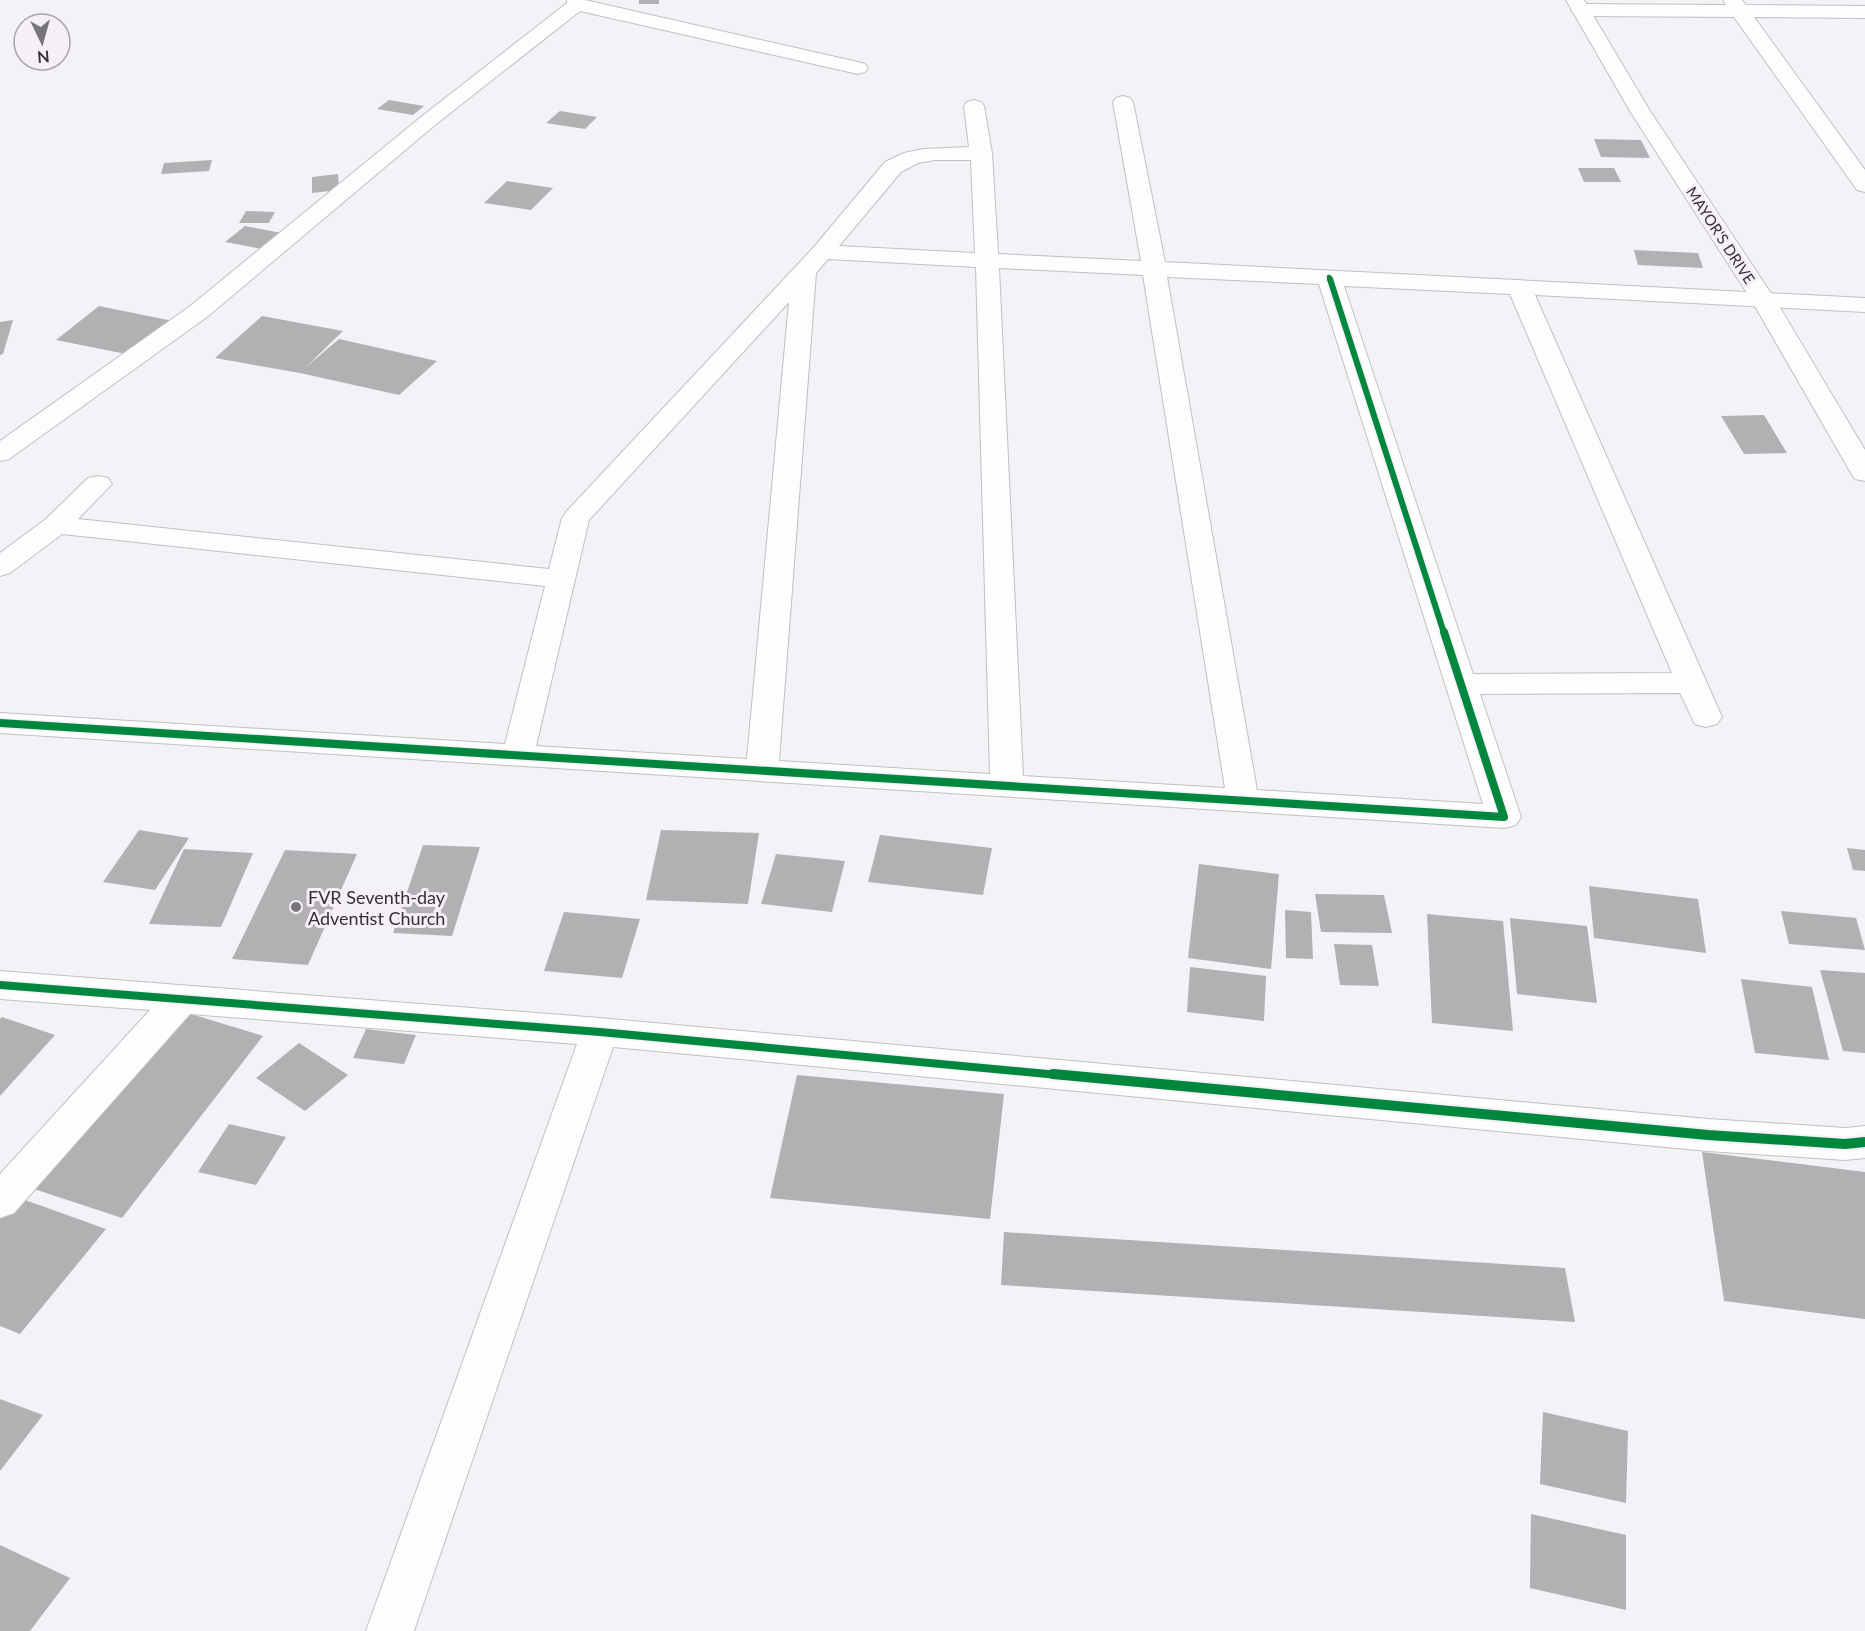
<svg xmlns="http://www.w3.org/2000/svg" width="1865" height="1631" font-family="Lato,sans-serif">
<style>
.building{fill:#b3b0b3}
.lines{fill:none;stroke-linecap:round;stroke-linejoin:round}
.street-casing{stroke:#c0bfc2;stroke-width:2}
.secondary-casing{stroke:#c0bfc2;stroke-width:2}
.street{fill:#fdfdfe;fill-rule:evenodd}
.secondary{fill:#fdfdfe;fill-rule:evenodd}
.cycleway-far3-casing{stroke:#f5f0f8;stroke-width:7}
.cycleway-far2-casing{stroke:#f5f0f8;stroke-width:9}
.cycleway-far1-casing{stroke:#f5f0f8;stroke-width:11}
.cycleway-casing{stroke:#f5f0f8;stroke-width:14}
.cycleway-far3{stroke:#00873e;stroke-width:4.5}
.cycleway-far2{stroke:#00873e;stroke-width:6}
.cycleway-far1{stroke:#00873e;stroke-width:8}
.cycleway{stroke:#00873e;stroke-width:10}
.poi-dot{fill:#777578;stroke:#f5f0f8;stroke-width:2}
.labels{text-anchor:middle;dominant-baseline:central;stroke-width:6;stroke-linejoin:round;paint-order:stroke}
.far-street-label{font-size:15px;fill:#333134;stroke:#f5f0f8}
.poi-label{font-size:18px;fill:#333134;stroke:#f5f0f8;text-anchor:start}
</style>
<rect width="100%" height="100%" fill="#f4f2f6"/>
<!-- building -->
<g class="building">
<rect x="639" y="0" width="20" height="4"/>
<polygon points="389,100 424,106 413,115 377,109"/>
<polygon points="560,111 597,117 585,129 546,123"/>
<polygon points="1594,139 1641,140 1650,158 1601,157"/>
<polygon points="212,160 209,171 161,174 164,163"/>
<polygon points="1578,168 1614,168 1621,182 1584,182"/>
<polygon points="338,174 339,190 312,193 312,177"/>
<polygon points="507,181 553,188 531,210 484,203"/>
<polygon points="246,211 275,212 269,223 239,223"/>
<polygon points="245,226 282,233 262,249 225,242"/>
<polygon points="1634,250 1698,253 1703,268 1638,265"/>
<polygon points="99,306 173,321 131,355 56,340"/>
<polygon points="262,316 343,331 306,367 339,339 437,361 399,395 300,373 215,358"/>
<polygon points="13,320 3,354 0,355 0,322"/>
<polygon points="1764,415 1787,453 1744,454 1721,416"/>
<polygon points="139,830 189,838 155,890 103,882"/>
<polygon points="661,830 759,833 748,904 646,900"/>
<polygon points="880,835 992,848 983,895 868,882"/>
<polygon points="423,845 480,847 452,936 393,933"/>
<polygon points="1847,848 1865,850 1865,871 1853,870"/>
<polygon points="184,849 253,853 221,927 149,924"/>
<polygon points="285,850 357,854 308,965 232,959"/>
<polygon points="776,854 845,861 832,912 761,904"/>
<polygon points="1199,864 1279,874 1271,969 1188,958"/>
<polygon points="1589,886 1698,899 1706,953 1594,938"/>
<polygon points="1315,894 1384,895 1392,933 1321,932"/>
<polygon points="1285,910 1311,912 1313,959 1286,958"/>
<polygon points="1781,911 1856,918 1865,950 1789,944"/>
<polygon points="564,912 640,919 622,978 544,971"/>
<polygon points="1427,914 1503,921 1513,1031 1432,1023"/>
<polygon points="1510,918 1587,926 1597,1003 1517,994"/>
<polygon points="1334,944 1372,945 1379,986 1340,985"/>
<polygon points="1190,967 1266,976 1264,1021 1187,1012"/>
<polygon points="1820,970 1865,973 1865,1053 1843,1051"/>
<polygon points="1741,979 1812,987 1829,1060 1755,1053"/>
<polygon points="178,1010 263,1036 122,1218 31,1188"/>
<polygon points="2,1017 55,1035 0,1096 0,1019"/>
<polygon points="366,1029 416,1035 404,1064 353,1058"/>
<polygon points="299,1043 348,1075 305,1111 256,1078"/>
<polygon points="797,1075 1004,1094 990,1219 770,1198"/>
<polygon points="229,1124 286,1137 256,1185 198,1172"/>
<polygon points="1702,1152 1865,1172 1865,1319 1724,1301"/>
<polygon points="14,1196 106,1229 20,1334 0,1326 0,1212"/>
<polygon points="1004,1232 1565,1268 1575,1322 1001,1285"/>
<polygon points="0,1399 43,1415 0,1471"/>
<polygon points="1543,1412 1628,1431 1626,1503 1540,1484"/>
<polygon points="1531,1514 1626,1535 1626,1610 1530,1588"/>
<polygon points="0,1545 70,1578 30,1631 0,1631"/>
</g>
<g class="lines">
<defs>
<g id="street">
<polygon points="567,0 585,0 858,62 865,64 868,68 865,72 858,74 580,11 435,125 207,317 9,459 0,461 0,441 189,307 421,117 567,3"/>
<polygon points="1723,0 1742,0 1746,5 1865,6 1865,18 1754,17 1865,170 1865,192 1857,190 1734,17 1581,16 1574,14 1571,10 1574,6 1581,4 1726,5"/>
<path d="M1123,96L1130,98L1133,102L1165,262L1865,298V312L1535,295L1722,717L1717,724L1706,727L1695,724L1680,693L1480,694L1521,817L1516,825L1504,828L0,733V713L505,744L545,586L62,534L10,573L0,576V553L46,519L88,478L98,476L108,478L112,484L78,519L549,569L562,518L566,512L814,247L885,162L904,153L923,149L969,147L964,106L967,102L974,100L981,102L984,106L992,153L998,254L1141,261L1113,102L1116,98ZM935,160H971L975,253L839,246L901,172L918,163ZM828,259L976,267L990,774L779,761L816,273ZM999,268L1143,275L1225,788L1023,776ZM1167,277L1319,284L1483,804L1257,790ZM1344,286L1510,294L1672,673L1473,674ZM789,302L747,759L536,746L589,520Z"/>
<polygon points="0,971 600,1018 1708,1119 1845,1128 1865,1126 1865,1158 1845,1160 1708,1151 613,1047 414,1631 366,1631 577,1044 190,1014 14,1213 0,1218 0,1174 150,1010 0,999"/>
</g>
<polygon id="secondary" points="1566,0 1584,0 1650,111 1776,301 1865,450 1865,481 1855,479 1851,473 1752,301 1630,111"/>
</defs>
<!-- street casing -->
<use href="#street" class="street-casing"/>
<!-- secondary casing -->
<use href="#secondary" class="secondary-casing"/>
<!-- street -->
<use href="#street" class="street"/>
<!-- secondary -->
<use href="#secondary" class="secondary"/>
<defs>
<polyline id="cycleway-far3" points="1329,277 1330,281"/>
<polyline id="cycleway-far2" points="1330,279 1444,633"/>
<g id="cycleway-far1">
<polyline points="0,723 1504,817 1444,632"/>
<polyline points="0,985 600,1032 1069,1076"/>
</g>
<polyline id="cycleway" points="1053,1074 1708,1135 1845,1144 1865,1142"/>
</defs>
<!-- cycleway-far3 casing -->
<use href="#cycleway-far3" class="cycleway-far3-casing"/>
<!-- cycleway-far2 casing -->
<use href="#cycleway-far2" class="cycleway-far2-casing"/>
<!-- cycleway-far1 casing -->
<use href="#cycleway-far1" class="cycleway-far1-casing"/>
<!-- cycleway casing -->
<use href="#cycleway" class="cycleway-casing"/>
<!-- cycleway-far3 -->
<use href="#cycleway-far3" class="cycleway-far3"/>
<!-- cycleway-far2 -->
<use href="#cycleway-far2" class="cycleway-far2"/>
<!-- cycleway-far1 -->
<use href="#cycleway-far1" class="cycleway-far1"/>
<!-- cycleway -->
<use href="#cycleway" class="cycleway"/>
</g>
<!-- markers -->
<circle class="poi-dot" cx="296" cy="907" r="6"/>
<g class="labels">
<!-- far-street labels -->
<g class="far-street-label">
<text transform="translate(1721 235) rotate(57)">MAYOR'S DRIVE</text>
</g>
<!-- poi labels -->
<g class="poi-label">
<text x="308" y="897">FVR Seventh-day<tspan x="308" dy="21">Adventist Church</tspan></text>
</g>
</g>
<!-- north arrow -->
<g transform="translate(42 42) rotate(175)"><circle r="28" fill="#f5f0f8" stroke="#a7a4aa" stroke-width="1.5"/>
<path d="M0-4.5L10 22L0 15L-10 22Z" fill="#777578"/>
<text y="-9" font-size="16" font-weight="bold" text-anchor="middle" fill="#333134">N</text>
</g>
</svg>
